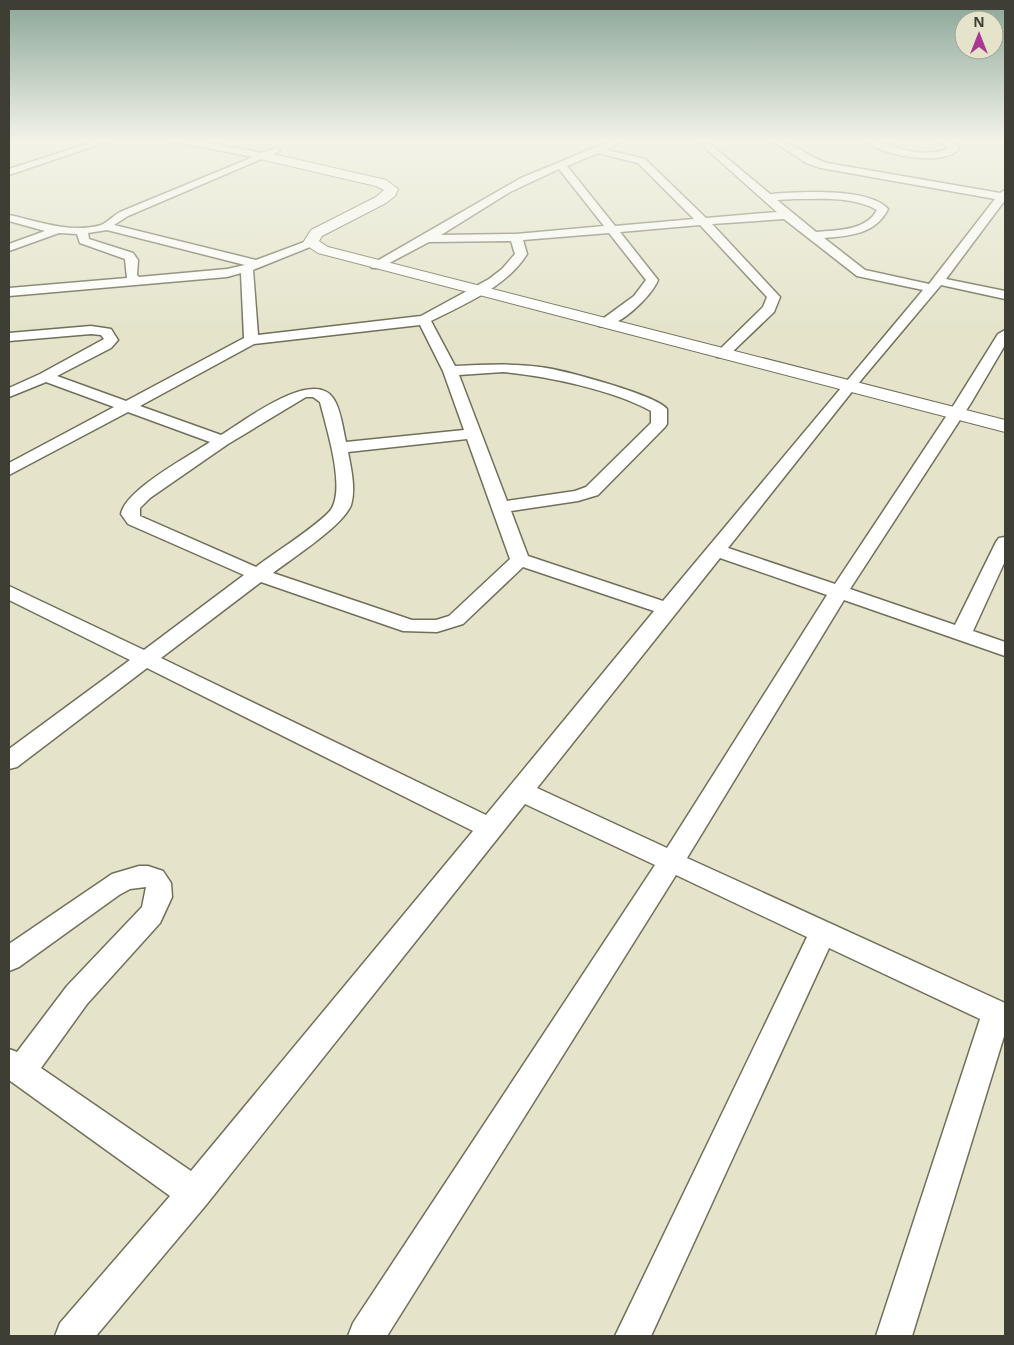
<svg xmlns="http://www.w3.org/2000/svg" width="1014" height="1345" font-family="'Open Sans',sans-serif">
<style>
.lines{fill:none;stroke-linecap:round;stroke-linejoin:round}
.minor-casing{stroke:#716f5a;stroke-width:3}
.tertiary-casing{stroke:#716f5a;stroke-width:2}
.minor{fill:#fff;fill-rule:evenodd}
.tertiary{fill:#fff;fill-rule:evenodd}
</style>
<rect width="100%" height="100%" fill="#e5e4cb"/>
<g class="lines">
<defs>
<g id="minor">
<polygon points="102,139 115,139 9,175 9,169"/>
<path d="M172,139H188L262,153L275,148L280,151L128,216L114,225L256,260L307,241H315V245L253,270L258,335L421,316L489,279L502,269L515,254L511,241L429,242L380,268H372L370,265L521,178L616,139H628L607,150L645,159L706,218L777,212L695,139H704L770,194C799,192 868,187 888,209C876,234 849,236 824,238L865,270L929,284L995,199L821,168L806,163L770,139C790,139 807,157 827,163L1000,193L1005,190V200L946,279L1005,291V299L941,285L862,379L728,548L835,584L955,403L998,334L1005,330V345L971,403L850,589L955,625L996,542L999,538L1005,537V561L973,631L1005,642V656L844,600L687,858L1005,1003V1033L912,1336H876L980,1019L829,948L651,1336H615L807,937L676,875L387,1336H348L353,1323L655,865L525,804L206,1205L96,1336H55L60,1323L170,1196L9,1080V1049L17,1052L67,986L142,907L146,887L130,889L119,895L19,967L9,971V944L112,874L139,866H148L163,871L171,883L172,897L160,923L87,1004L41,1068L191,1171L473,831L147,668L17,767L9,769V749L130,660L9,600V586L144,650L244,575L128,524L121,514C125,490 189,456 210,442L128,412L9,475V463L114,407L46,382L9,397V388L40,374L104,339L101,335L91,334L9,341V333L91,326L111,329L118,340L111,348L57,376L126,401L244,338L241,273L227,277L9,296V288L127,278L125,259L80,243L77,234L59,233L9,251V244L45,231L9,221V215C38,221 71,234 101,225C107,223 114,215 120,212L253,157L176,142ZM598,153L638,163L694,219L615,226L567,166ZM559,169L604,226L516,234L441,235L510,192ZM794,199C821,199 853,196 877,210C866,231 837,230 816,232L777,200ZM784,219L857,276L923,290L663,601L528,556L511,511L578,501L598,495L665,427L667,424V409C657,395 560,369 540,367C511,363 483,365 455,366L431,321C464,304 507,287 527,254L523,240L609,233L646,280L634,296L597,323L599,326C617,330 652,296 658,280L620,232L700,225L767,297L763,307L715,354L717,357H727L774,312L780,297L712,224ZM107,230L245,265L227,269L139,277L137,275L138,260L133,253L89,239L88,233ZM420,325L443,371L464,430L346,442C343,430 341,409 333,398C312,368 243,422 221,435L140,406L254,344ZM503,372C547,376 613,390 651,411V423L586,487L575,491L507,501L459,375ZM306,397H313L320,402C326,427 345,484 332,508C325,521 271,555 256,567L140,516V508L150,498L228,444ZM467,439L510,559L449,616L436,620H412L273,573C291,559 343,526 351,505C356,489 351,468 348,452ZM720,558L827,595L667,848L537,788ZM523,567L654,611L486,815L161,658L261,582L403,631L437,632L463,624Z"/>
<path d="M862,139C873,138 879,142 889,145C907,152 930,156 948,149L940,139H950L958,146V150C940,167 878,155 862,139Z"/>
</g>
<polygon id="tertiary" points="264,152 386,180 398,189 395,196 386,203 322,236 319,241 328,247 1005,420 1005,432 318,253 303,243 311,230 376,197 384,190 376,186 260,159 258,156 260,153"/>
</defs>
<!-- minor casing -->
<use href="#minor" class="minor-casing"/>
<!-- tertiary casing -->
<use href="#tertiary" class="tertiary-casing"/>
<!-- minor -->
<use href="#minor" class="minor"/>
<!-- tertiary -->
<use href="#tertiary" class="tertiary"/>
</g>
<!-- sky -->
<linearGradient id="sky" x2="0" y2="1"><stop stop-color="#8aa698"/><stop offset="0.43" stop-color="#f3f3e8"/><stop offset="1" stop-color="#f3f3e8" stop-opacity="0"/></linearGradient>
<rect width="1014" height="327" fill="url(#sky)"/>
<!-- border -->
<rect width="1014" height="1345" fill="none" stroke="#3e3e34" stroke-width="20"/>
<!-- north arrow -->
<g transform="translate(979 35)"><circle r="24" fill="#e5e4cb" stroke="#a2a28f"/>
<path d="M0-4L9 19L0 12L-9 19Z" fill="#a93893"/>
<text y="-8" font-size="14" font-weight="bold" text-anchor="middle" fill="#3e3e34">N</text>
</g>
</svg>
